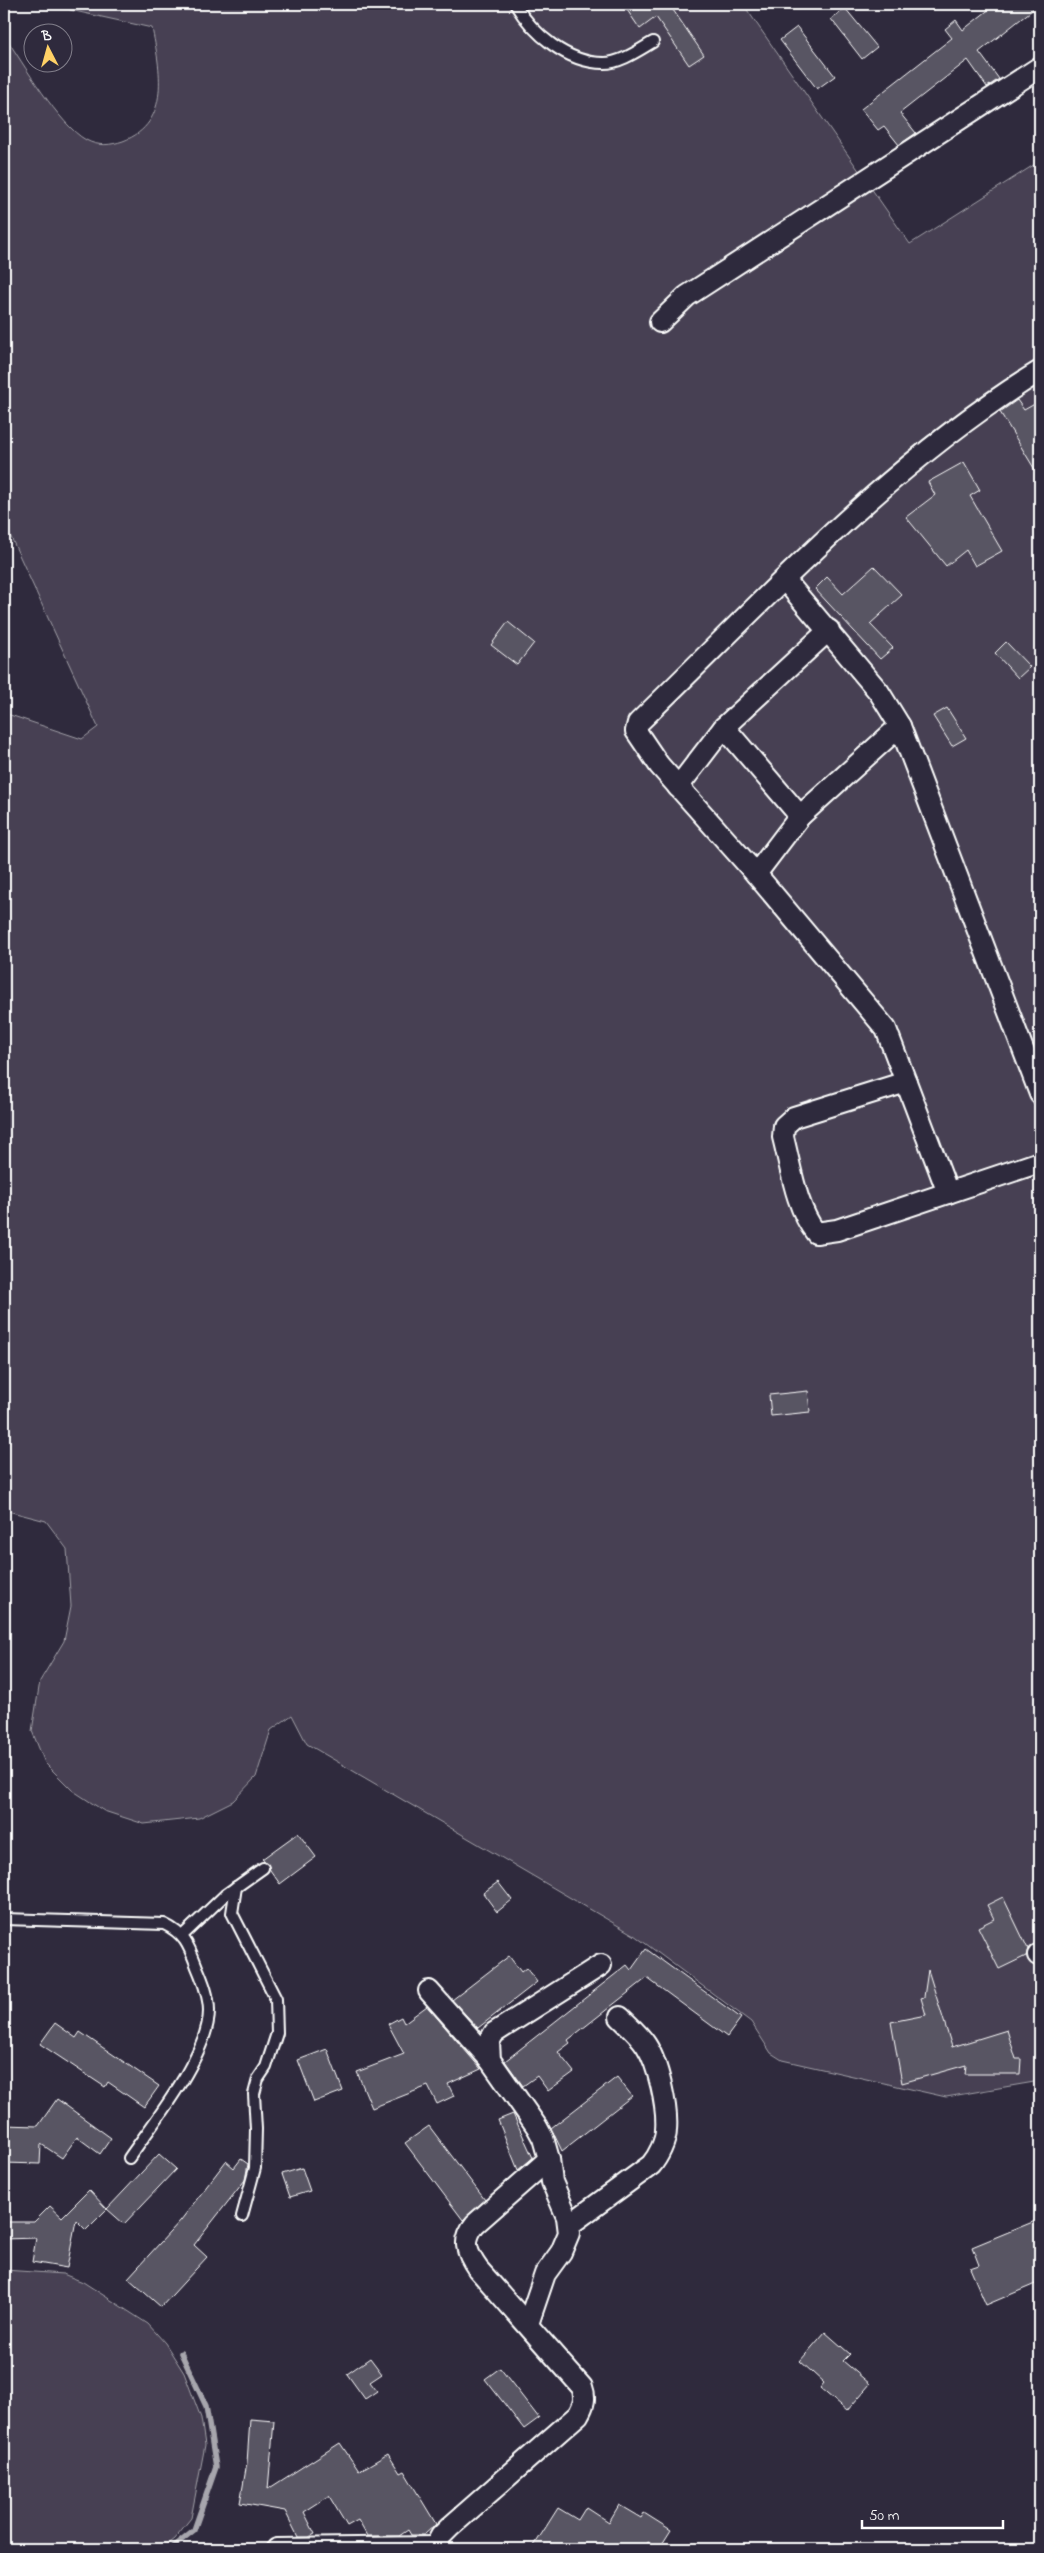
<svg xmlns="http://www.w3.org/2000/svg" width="1044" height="2553" font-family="'Indie Flower',sans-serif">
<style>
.green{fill:#464152;stroke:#a2a0a8}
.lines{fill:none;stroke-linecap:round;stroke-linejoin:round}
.stream{stroke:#a7a6ad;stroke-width:5.5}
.building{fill:#595564;stroke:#fff}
.service-casing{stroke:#fff;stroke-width:14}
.minor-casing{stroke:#fff;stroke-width:24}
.service{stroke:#2f2a3d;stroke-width:10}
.minor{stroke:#2f2a3d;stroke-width:20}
</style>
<rect width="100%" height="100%" fill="#2f2a3d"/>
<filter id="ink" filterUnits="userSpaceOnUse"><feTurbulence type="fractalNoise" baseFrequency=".02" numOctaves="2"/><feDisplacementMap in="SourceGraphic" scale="10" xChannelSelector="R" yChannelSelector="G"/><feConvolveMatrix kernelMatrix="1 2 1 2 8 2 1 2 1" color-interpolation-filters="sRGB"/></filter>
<g filter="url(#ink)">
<!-- green -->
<g class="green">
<path d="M66,4H743L910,244L1040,161V2081L946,2097L782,2060L771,2053L751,2022L634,1935L307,1744L292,1715L271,1730L256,1777L233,1801L199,1818L144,1824L104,1811L72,1790L45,1763L32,1731L40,1681L64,1641L71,1606L67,1549L46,1521L4,1510V713L82,739L98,727L4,522V35C23,63 59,125 86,140C99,147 111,145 123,141C172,123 160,68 152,28L70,10Z"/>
<polygon points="4,2270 63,2274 83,2282 148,2324 165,2343 184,2373 201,2418 205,2445 191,2518 174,2539 161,2549 4,2549"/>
</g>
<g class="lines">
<!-- stream -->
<polyline class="stream" points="170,2549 194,2530 216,2467 206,2406 181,2353"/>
</g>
<!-- building -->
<g class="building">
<polygon points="623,4 676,4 671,7 704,55 689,65 656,17 640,29"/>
<polygon points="996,4 1040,4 979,52 999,79 987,87 968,60 900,113 916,133 899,145 884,126 878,130 861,109 952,38 945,29 956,20 963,30"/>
<polygon points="845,8 877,47 862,59 831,19"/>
<polygon points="797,27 835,76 817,89 780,40"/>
<polygon points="1017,400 1024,410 1040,401 1040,478 1000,412"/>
<polygon points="964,462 980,490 970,496 1002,551 975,566 966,550 946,566 906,517 935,495 928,482"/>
<polygon points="874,566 902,595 870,624 893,648 880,659 815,589 827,577 843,594"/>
<polygon points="508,622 534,643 517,665 491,645"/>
<polygon points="1006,642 1030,667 1018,678 995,653"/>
<polygon points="947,708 966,738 952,746 933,716"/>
<polygon points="808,1391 810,1412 771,1416 769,1395"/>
<polygon points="298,1833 316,1857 280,1884 270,1870 268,1864 262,1859"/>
<polygon points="498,1882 512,1900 497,1912 483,1893"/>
<polygon points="1003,1897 1028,1949 1026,1956 999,1969 978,1927 994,1919 987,1905"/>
<polygon points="646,1949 741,2018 727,2037 647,1978 568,2040 570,2043 558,2052 574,2072 548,2091 537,2076 523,2086 505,2061 627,1965 631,1970"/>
<polygon points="509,1956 521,1972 526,1968 537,1982 478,2028 452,2000"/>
<polygon points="928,1970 952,2047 1007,2030 1016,2059 1021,2059 1020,2074 965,2074 966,2065 902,2083 891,2022 926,2015 921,1998 924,1997"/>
<polygon points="427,2006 481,2069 448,2084 454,2096 437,2104 428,2086 372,2108 357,2072 404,2054 388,2024 401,2017 404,2023"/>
<polygon points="55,2023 76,2038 80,2032 159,2086 144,2107 108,2082 105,2087 40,2044"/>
<polygon points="327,2049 343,2091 314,2102 298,2060"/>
<polygon points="617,2077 632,2096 562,2151 551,2128"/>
<polygon points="57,2099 111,2138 100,2154 77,2137 62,2158 41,2144 40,2164 4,2163 4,2125 38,2126"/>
<polygon points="513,2114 533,2158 518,2170 498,2120"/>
<polygon points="429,2126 485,2200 463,2220 405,2143"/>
<polygon points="159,2154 176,2169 124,2224 107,2209"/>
<polygon points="241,2159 248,2164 245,2180 194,2245 207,2257 161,2307 128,2278 181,2220 226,2161 234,2168"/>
<polygon points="302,2168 310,2191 290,2197 282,2174"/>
<polygon points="89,2190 107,2209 86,2230 76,2220 67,2268 32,2262 36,2238 4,2239 4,2222 34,2222 50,2206 62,2217"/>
<polygon points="1040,2219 1040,2282 986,2305 970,2268 979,2265 972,2247"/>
<polygon points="825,2332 850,2354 843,2361 870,2384 847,2411 820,2388 824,2383 800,2361"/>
<polygon points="370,2358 382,2374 370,2382 377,2391 365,2399 347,2374"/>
<polygon points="500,2368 539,2418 524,2429 485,2379"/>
<polygon points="250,2419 274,2421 268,2489 340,2443 359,2471 388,2454 400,2473 404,2471 436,2524 424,2535 411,2535 408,2530 399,2536 367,2536 358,2520 347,2526 329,2496 304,2512 315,2534 309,2537 298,2537 285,2511 240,2503 247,2463"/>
<polygon points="619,2505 641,2518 644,2513 671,2530 659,2549 648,2542 644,2549 532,2549 558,2508 578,2520 586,2507 609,2522"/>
</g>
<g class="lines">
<defs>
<g id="service">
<path d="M515,4C533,34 567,63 604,63C621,63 639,50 653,42"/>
<polyline points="236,1887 232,1913 276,1999 277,2033 266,2067 258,2079 254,2094 256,2129 255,2168 242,2216"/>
<path d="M4,1919L164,1924C185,1934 189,1946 197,1967C203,1981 209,1996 209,2011C209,2054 153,2123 129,2158"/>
<polyline points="182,1936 225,1895 263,1868"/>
</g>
<g id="minor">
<polyline points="660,322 687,296 1040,67"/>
<polyline points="785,580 879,692 900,726 1040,1094"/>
<polyline points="724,727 800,816"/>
<polyline points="678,787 724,727 829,630"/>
<polyline points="756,874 800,816 900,726"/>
<path d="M906,1082L794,1117L784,1126L783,1137C791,1168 796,1208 816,1233L837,1230L1040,1162"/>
<path d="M948,1193L886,1029L756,874L659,765L636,731L638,723C765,600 888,464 1040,371"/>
<polyline points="1038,1955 1040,1954"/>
<polyline points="429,1991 490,2060"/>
<path d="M569,2225L651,2165C658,2157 666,2141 666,2130C668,2108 658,2063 646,2045C639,2034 628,2025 620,2017"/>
<polyline points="528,2324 545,2274 561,2252 569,2233 567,2217 552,2182 549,2159"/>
<polyline points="277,2549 435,2547"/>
<path d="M434,2549L441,2536L450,2527L578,2415C584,2405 586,2398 582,2387L478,2269C466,2252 462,2240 475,2224L549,2159L543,2138L537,2127L490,2060L489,2042L494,2033L601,1965"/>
</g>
</defs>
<!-- service casing -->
<use href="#service" class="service-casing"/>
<!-- minor casing -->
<use href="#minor" class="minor-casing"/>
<!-- service -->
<use href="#service" class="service"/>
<!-- minor -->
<use href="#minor" class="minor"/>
</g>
</g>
<!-- margin -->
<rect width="1044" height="2553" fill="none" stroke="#2f2a3d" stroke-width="20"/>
<rect x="10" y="10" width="1024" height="2533" fill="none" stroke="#fff" stroke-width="2" filter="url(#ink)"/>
<!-- north arrow -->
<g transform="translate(48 48) rotate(354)"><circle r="24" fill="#2f2a3d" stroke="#827f8b"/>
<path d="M0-4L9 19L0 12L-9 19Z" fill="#ffd166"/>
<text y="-8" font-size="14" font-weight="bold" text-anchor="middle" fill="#ffffff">B</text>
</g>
<!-- scale -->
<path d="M862 2520v8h141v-8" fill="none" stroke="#ffffff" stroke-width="2.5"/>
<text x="869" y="2520" font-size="15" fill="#ffffff" stroke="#2f2a3d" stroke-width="4" paint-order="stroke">50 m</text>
</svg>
